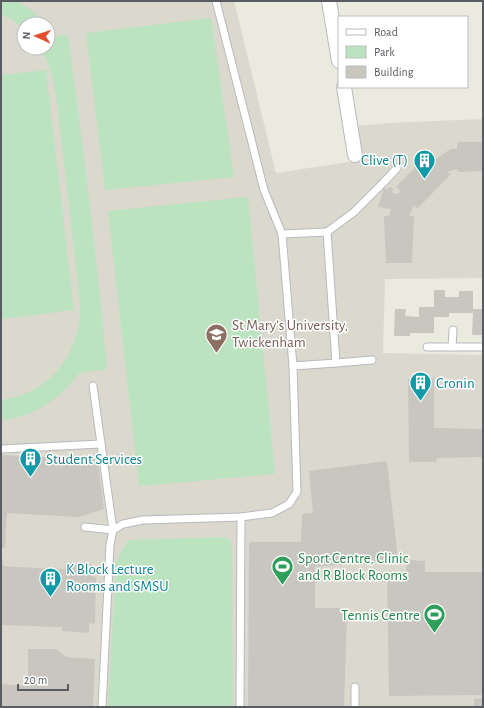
<svg xmlns="http://www.w3.org/2000/svg" width="484" height="708" font-family="'Alegreya Sans',sans-serif">
<style>
.education{fill:#dbd9cd;fill-rule:evenodd}
.green{fill:#bbe3c0}
.building{fill:#c8c6be}
.lines{fill:none;stroke-linecap:round;stroke-linejoin:round}
.lane-casing{stroke:#b7b9be;stroke-width:9}
.street-casing{stroke:#b7b9be;stroke-width:16}
.lane{stroke:#fff;stroke-width:7}
.street{stroke:#fff;stroke-width:14}
.labels{text-anchor:middle;dominant-baseline:central;stroke-width:3;stroke-linejoin:round;paint-order:stroke}
.culture-label{font-size:15px;fill:#0d838f;stroke:#fff;text-anchor:start}
.education-label{font-size:15px;fill:#785e54;stroke:#fff;text-anchor:start}
.leisure-label{font-size:15px;fill:#27864d;stroke:#fff;text-anchor:start}
</style>
<rect width="100%" height="100%" fill="#ebeadf"/>
<!-- education -->
<path class="education" d="M1,1H234L276,173L362,160L358,126L387,123L483,119V278L385,279L383,353L483,355V707H1ZM24,24H48V48H24Z"/>
<!-- green -->
<g class="green">
<polygon points="1,1 17,1 19,2 31,10 46,24 24,24 24,29 14,21 1,14"/>
<polygon points="211,18 234,177 105,190 86,33"/>
<path d="M48,26L55,36L68,35C83,146 97,257 107,369L79,373C62,398 32,418 1,420V400C45,395 75,361 80,317C81,312 80,307 80,302L56,95C53,78 49,63 41,48H48Z"/>
<polygon points="46,70 74,310 1,319 1,75"/>
<polygon points="248,197 275,474 139,486 108,211"/>
<polygon points="223,537 230,540 232,547 233,707 108,707 116,563 123,548 129,540"/>
</g>
<!-- building -->
<g class="building">
<polygon points="457,142 483,142 483,171 458,172 457,169 447,172 451,174 417,209 414,205 409,216 414,216 412,263 386,263 384,216 389,216 391,209 378,207 384,188 387,190 389,187 393,188 392,193 397,194 401,191 396,187 430,152 436,159 452,148 453,149 457,149"/>
<polygon points="434,290 445,290 445,297 459,297 459,291 473,291 473,309 483,309 483,335 472,335 473,313 449,313 449,317 434,317 434,333 410,333 410,336 394,336 395,309 406,309 405,316 419,317 419,307 434,307"/>
<polygon points="434,378 434,428 483,429 483,457 437,458 436,462 409,462 408,379"/>
<polygon points="1,455 95,459 95,464 98,464 104,509 79,517 7,513 5,548 1,547"/>
<polygon points="387,461 398,559 315,567 315,608 342,608 342,615 347,615 344,707 248,707 249,542 301,542 302,514 313,513 309,471"/>
<polygon points="1,558 2,558 3,566 15,567 65,569 66,562 92,564 91,576 96,577 95,624 89,623 89,633 62,631 62,627 1,625"/>
<polygon points="407,560 425,561 425,572 482,572 483,695 389,696 387,574 406,573"/>
<polygon points="28,649 56,649 66,657 95,659 93,707 1,707 1,684 28,686"/>
<polygon points="483,698 483,707 474,707 474,699"/>
</g>
<g class="lines">
<defs>
<g id="lane">
<polyline points="327,232 354,212 384,182 397,168"/>
<polyline points="282,234 327,232 336,363 293,366"/>
<polyline points="427,347 483,347"/>
<polyline points="452,347 453,330"/>
<polyline points="336,363 372,360"/>
<polyline points="1,449 101,444"/>
<polyline points="85,527 113,530 93,386"/>
<polyline points="102,707 110,545 113,530 123,524 143,520 241,517 272,513 289,504 297,492 293,366 282,234 264,190 216,1"/>
<polyline points="240,707 241,517"/>
<polyline points="355,707 355,687"/>
</g>
<g id="street">
<polyline points="329,1 339,61"/>
<polyline points="344,87 355,155"/>
</g>
</defs>
<!-- lane casing -->
<use href="#lane" class="lane-casing"/>
<!-- street casing -->
<use href="#street" class="street-casing"/>
<!-- lane -->
<use href="#lane" class="lane"/>
<!-- street -->
<use href="#street" class="street"/>
</g>
<!-- icons -->
<defs>
<symbol id="building-pin" viewBox="-11 -11 22 30"><path d="M0 17L-7.5 6A9.5 9.5 0 1 1 7.5 6Z" fill="#0f9aa8" stroke="#fff"/><path d="M-4-6H4V6H1V3H-1V6H-4ZM-2.5-4.3h1.7v1.8h-1.7ZM.8-4.3h1.7v1.8H.8ZM-2.5-1h1.7V.8h-1.7ZM.8-1h1.7V.8H.8Z" fill="#fff"/></symbol>
<symbol id="university-pin" viewBox="-11 -11 22 30"><path d="M0 17L-7.5 6A9.5 9.5 0 1 1 7.5 6Z" fill="#8d6e63" stroke="#fff"/><path d="M0-5L7-2L0 1L-7-2ZM-4 1L0 2.5L4 1V4Q0 6-4 4Z" fill="#fff"/></symbol>
<symbol id="stadium-pin" viewBox="-11 -11 22 30"><path d="M0 17L-7.5 6A9.5 9.5 0 1 1 7.5 6Z" fill="#2e9e5b" stroke="#fff"/><path d="M0-5a6.5 5 0 1 0 0 10a6.5 5 0 1 0 0-10ZM-3.5-1.8h7v3.6h-7Z" fill="#fff"/></symbol>
</defs>
<g fill-rule="evenodd">
<use href="#building-pin" x="412" y="148" width="25" height="34"/>
<use href="#university-pin" x="204" y="322" width="25" height="34"/>
<use href="#building-pin" x="408" y="370" width="25" height="34"/>
<use href="#building-pin" x="18" y="446" width="25" height="34"/>
<use href="#stadium-pin" x="270" y="554" width="25" height="34"/>
<use href="#building-pin" x="38" y="566" width="25" height="34"/>
<use href="#stadium-pin" x="422" y="602" width="25" height="34"/>
</g>
<g class="labels">
<!-- culture labels -->
<g class="culture-label">
<text x="408" y="160" text-anchor="end">Clive (T)</text>
<text x="436" y="383">Cronin</text>
<text x="46" y="459">Student Services</text>
<text x="66" y="569">K Block Lecture<tspan x="66" dy="17">Rooms and SMSU</tspan></text>
</g>
<!-- education labels -->
<g class="education-label">
<text x="232" y="325">St Mary's University,<tspan x="232" dy="17">Twickenham</tspan></text>
</g>
<!-- leisure labels -->
<g class="leisure-label">
<text x="298" y="558">Sport Centre, Clinic<tspan x="298" dy="17">and R Block Rooms</tspan></text>
<text x="420" y="615" text-anchor="end">Tennis Centre</text>
</g>
</g>
<!-- border -->
<rect width="484" height="708" fill="none" stroke="#585b60" stroke-width="4"/>
<!-- legend -->
<rect x="338" y="16" width="130" height="72" fill="#ffffff" stroke="#bcbdbf"/>
<rect x="346" y="29" width="20" height="6" fill="#ffffff" stroke="#bcbdbf"/>
<text x="374" y="36" font-size="12" fill="#585b60">Road</text>
<rect x="346" y="46" width="20" height="12" fill="#bbe3c0" stroke="#bcbdbf"/>
<text x="374" y="56" font-size="12" fill="#585b60">Park</text>
<rect x="346" y="66" width="20" height="12" fill="#c8c6be" stroke="#bcbdbf"/>
<text x="374" y="76" font-size="12" fill="#585b60">Building</text>
<!-- north arrow -->
<g transform="translate(36 36) rotate(273)"><circle r="19" fill="#ffffff" stroke="#bcbdbf"/>
<path d="M0-3L7 15L0 10L-7 15Z" fill="#e34e2d"/>
<text y="-6" font-size="11" font-weight="bold" text-anchor="middle" fill="#585b60">N</text>
</g>
<!-- scale -->
<path d="M18 684v6h50v-6" fill="none" stroke="#585b60" stroke-width="2"/>
<text x="24" y="684" font-size="12" fill="#585b60" stroke="#ffffff" stroke-width="3" paint-order="stroke">20 m</text>
</svg>
